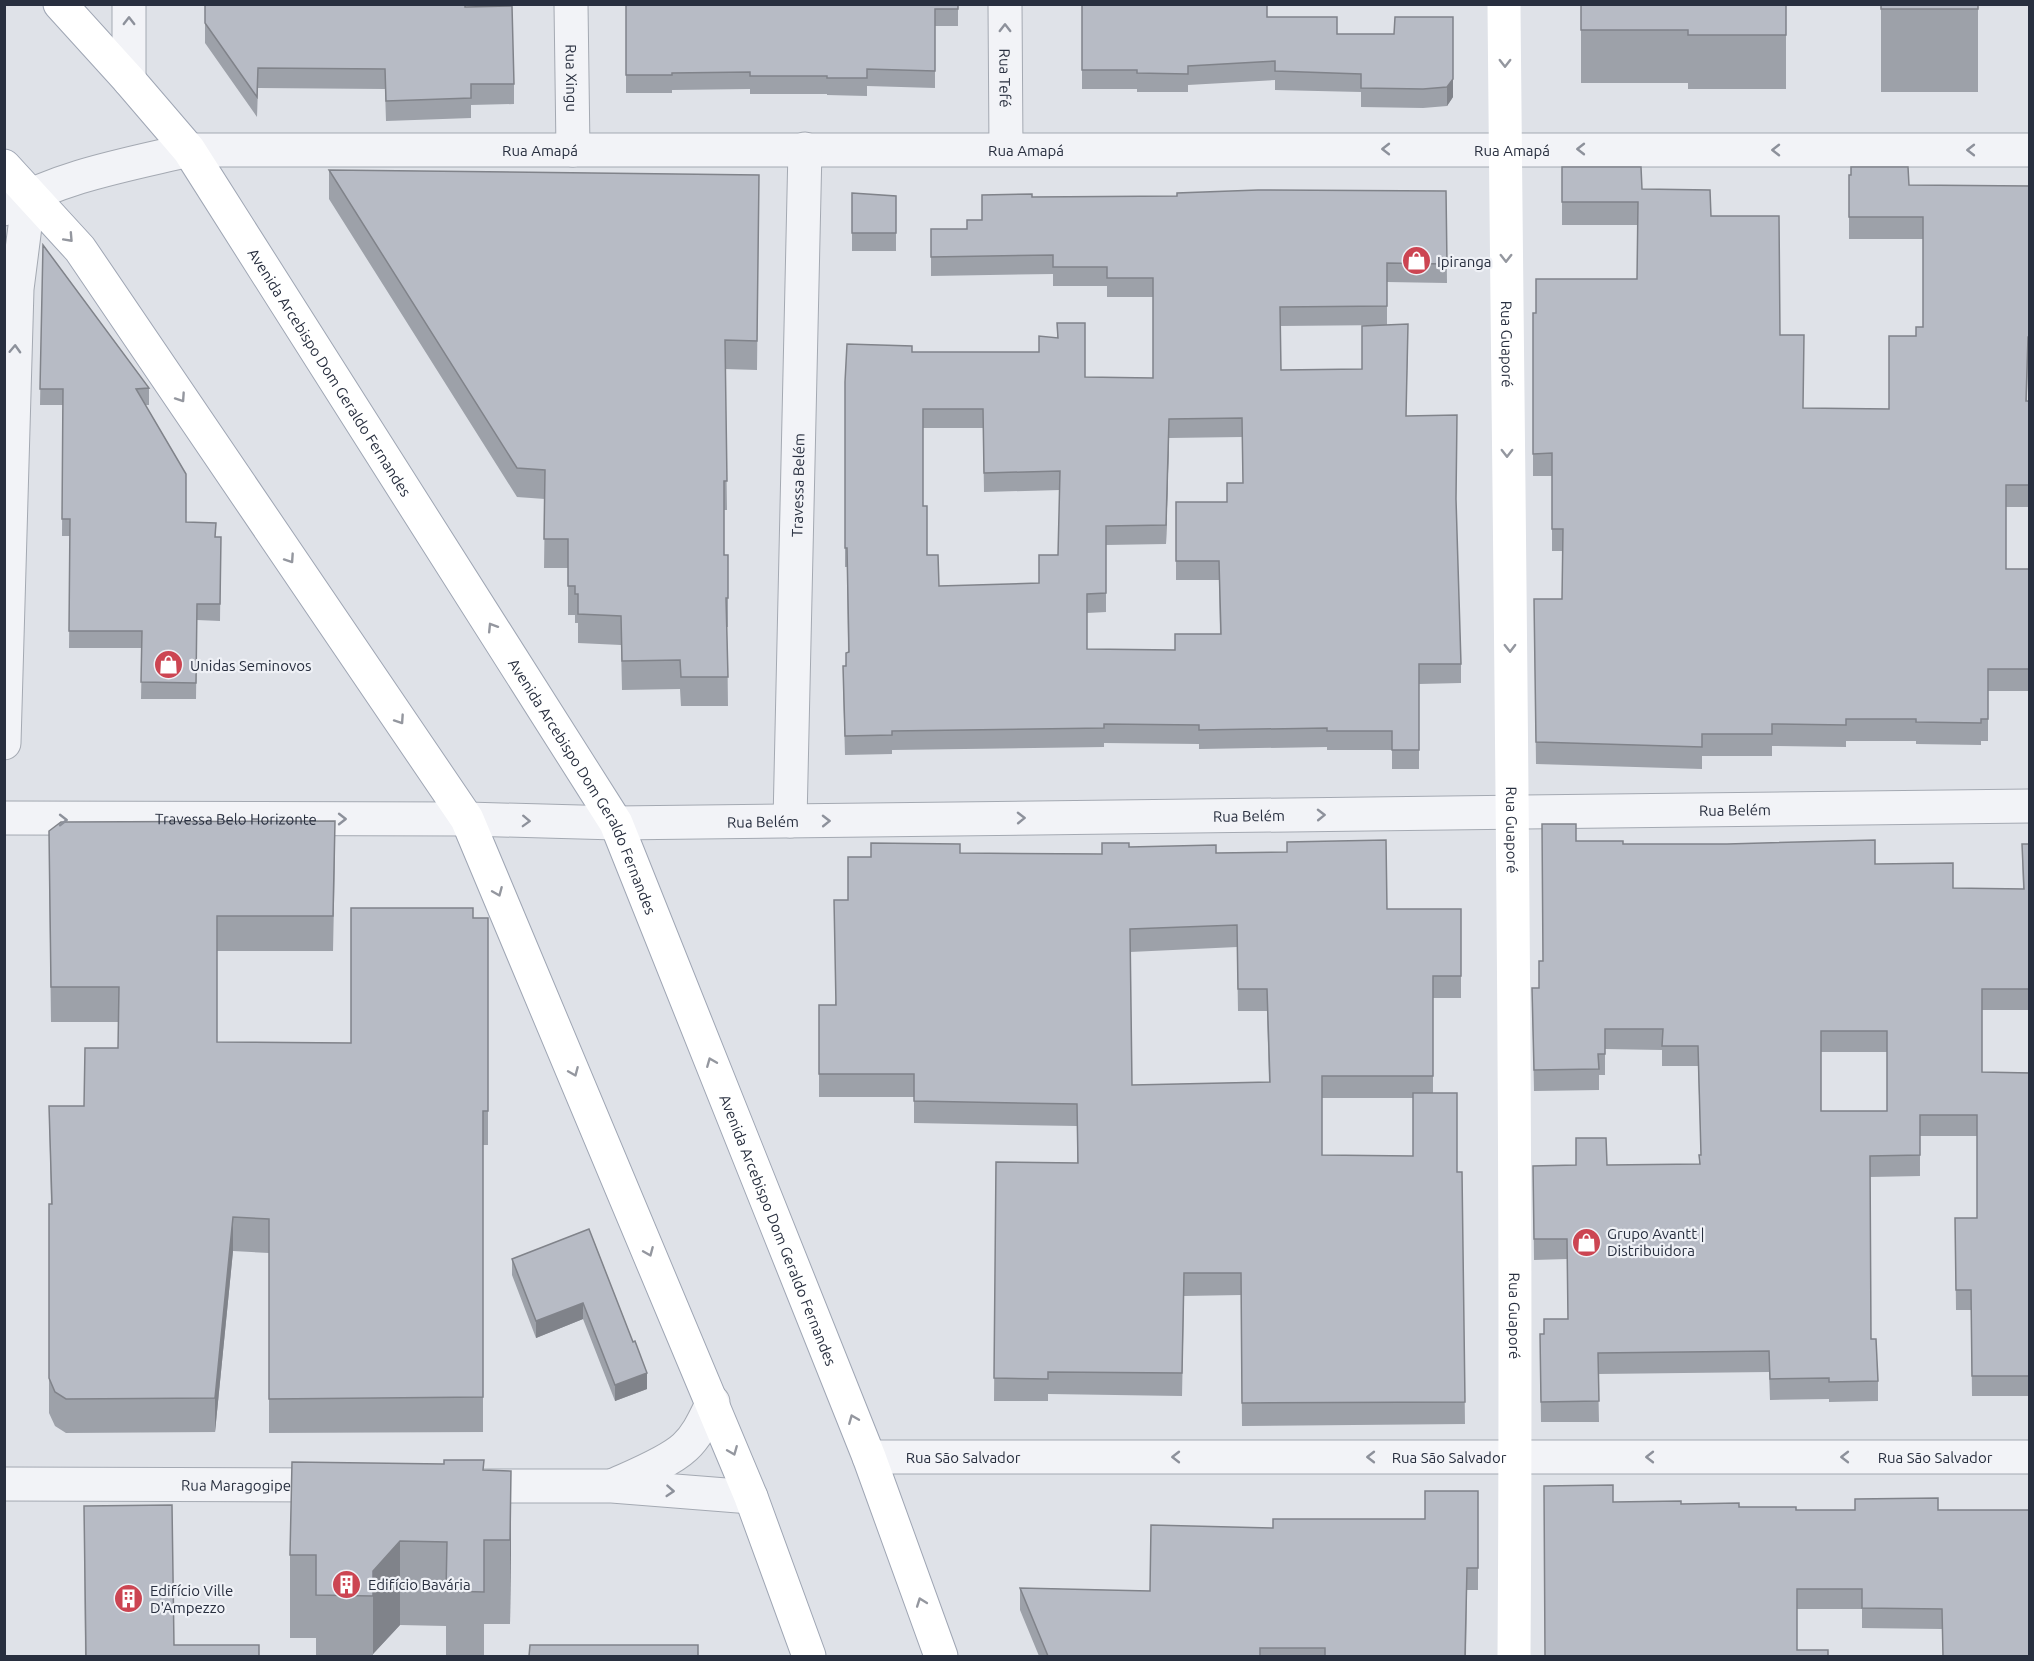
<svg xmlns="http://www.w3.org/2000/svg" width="2034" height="1661" font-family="Ubuntu,sans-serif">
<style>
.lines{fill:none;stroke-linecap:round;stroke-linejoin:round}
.street-casing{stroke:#a4a9b2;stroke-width:35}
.primary-casing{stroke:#9fa6b4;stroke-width:35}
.street{stroke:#f2f3f7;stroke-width:33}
.secondary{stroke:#fff;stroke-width:33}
.primary{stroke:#fff;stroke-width:33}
.wall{fill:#9da1a9;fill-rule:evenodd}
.shaded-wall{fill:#80838a}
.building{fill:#b7bbc5;stroke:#80838a;stroke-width:1.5;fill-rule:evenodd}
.oneway{stroke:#8d919b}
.oneway2{stroke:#94979f}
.labels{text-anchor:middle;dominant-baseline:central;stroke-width:4.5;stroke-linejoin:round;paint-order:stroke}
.street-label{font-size:15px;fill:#282f3f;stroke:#eff1f6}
.poi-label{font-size:15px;fill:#282f3f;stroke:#eff1f6;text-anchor:start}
</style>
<rect width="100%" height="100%" fill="#dfe2e8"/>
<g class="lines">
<defs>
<g id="street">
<path id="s1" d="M571,4L573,150"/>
<path id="s2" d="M1005,4L1006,149"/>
<polyline points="129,80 129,4"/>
<path id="s3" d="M4,209C61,176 126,165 189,150H2030"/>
<polyline points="4,743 17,289 29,195"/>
<path id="s4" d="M4,818L467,819L616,823L2030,806"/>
<path id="s5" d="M790,821L805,149"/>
<path id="s6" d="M869,1457H2030"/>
<path id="s7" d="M4,1484L336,1485"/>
<path d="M614,1485C634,1476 669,1462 685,1447C698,1435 705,1418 713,1402"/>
<polyline points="466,1486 612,1486 751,1497"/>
</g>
<g id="primary">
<path id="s9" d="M60,4L129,80L189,150L616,823L869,1457L941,1656"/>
<polyline points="4,166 80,249 467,819 751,1497 809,1656"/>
</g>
</defs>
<!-- street casing -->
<use href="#street" class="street-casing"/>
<!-- primary casing -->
<use href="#primary" class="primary-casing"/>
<!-- street -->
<use href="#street" class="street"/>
<!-- secondary -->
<path class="secondary" id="s8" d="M1504,4C1509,555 1518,1106 1514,1656"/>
<!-- primary -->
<use href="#primary" class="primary"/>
</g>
<!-- wall -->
<g class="wall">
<polygon points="205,4 465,7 514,84 514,104 471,105 471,118 386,121 385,89 258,88 257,117 205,43"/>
<polygon points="626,4 958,4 958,26 935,26 935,88 867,86 867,96 827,95 827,94 750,94 750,89 672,90 672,93 626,93"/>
<polygon points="1082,4 1267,17 1337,34 1394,34 1453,17 1453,97 1447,106 1423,108 1361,107 1361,92 1275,90 1275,80 1188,85 1188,92 1137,92 1137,89 1082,89"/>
<polygon points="1581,4 1786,4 1786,89 1688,89 1688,83 1581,83"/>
<rect x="1881" y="4" width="97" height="88"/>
<polygon points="1562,167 1642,189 1711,216 1780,335 1803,408 1889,409 1916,336 1923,327 1923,239 1849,239 1849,175 1909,185 2030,186 2030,359 2028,359 2027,401 2030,401 2030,507 2006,507 2006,569 2030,569 2030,691 1988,691 1988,741 1981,741 1981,745 1916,744 1916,741 1846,741 1846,747 1772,746 1772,756 1702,756 1702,769 1536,764 1534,599 1562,599 1563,551 1552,551 1552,476 1533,476 1533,313 1536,313 1637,279 1637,225 1562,225"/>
<polygon points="329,170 759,175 757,370 725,369 727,510 724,510 724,555 728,555 728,627 727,627 728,706 681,706 680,689 622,690 621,645 578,643 578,623 575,623 575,615 568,615 568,568 544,568 545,499 517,497 329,199"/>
<path d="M1446,191L1447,283L1387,282V325L1280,326L1281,370L1362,369L1408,343L1406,416L1456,505L1461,664V683L1419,684V769H1392V750H1327V747L1199,749V744L1104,743V747L892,750V754L845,755L843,685L848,652L847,567H845V382L912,352H1039L1057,338V323L1085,377L1153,378V297H1107V286H1053V274L931,276V229H967L982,220L1032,197L1177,196ZM923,428H983L984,492L1060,490L1058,555L1039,583L939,586L927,555L923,506ZM1242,437L1243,483H1227V502H1176V580H1219L1220,634L1175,650L1087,649V613L1106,612V545L1166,544L1169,438Z"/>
<polygon points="852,193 896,196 896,251 852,251"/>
<polygon points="43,245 149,388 149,405 145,405 186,522 216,537 221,537 220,621 197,620 196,699 141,699 142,648 69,648 70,536 62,536 63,405 40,405"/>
<path d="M1576,841L1623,844L1875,864L1953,888L2023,889L2022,844H2030V1010H1982V1072L2030,1073V1396H1972L1971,1310H1956L1955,1218H1977V1136H1920V1176L1870,1177L1871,1339L1878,1381V1401L1829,1402V1399L1770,1400L1769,1372L1598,1374L1599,1422H1541L1540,1334H1544L1568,1319L1567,1259L1534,1260L1533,1166L1699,1164L1701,1155L1698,1066H1662V1050L1605,1049V1075H1599V1090L1534,1091L1532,988H1539ZM1821,1052H1887V1111H1821Z"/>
<path d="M1129,847L1216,853L1387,909H1461V998H1433V1093L1457,1172H1462L1465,1424L1242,1426L1241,1295L1184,1296L1182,1396L1048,1394V1401H994L996,1162L1077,1163V1126L914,1123V1097H819V1005H835L848,900L871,857L960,853L1102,854ZM1237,947L1238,1011H1267L1269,1082L1132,1085L1130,952ZM1322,1098H1413V1156L1322,1155Z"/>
<polygon points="335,855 333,951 217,951 217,1042 351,1043 473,918 488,918 488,1145 483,1145 483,1432 269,1433 269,1253 233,1251 215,1432 66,1433 55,1426 49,1413 49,1204 51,1204 49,1106 84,1106 118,1048 119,1022 51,1022 49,865"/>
<polygon points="589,1229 633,1342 647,1389 615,1401 583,1319 536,1338 512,1275 512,1259"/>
<polygon points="484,1470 511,1471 510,1624 484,1624 484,1656 446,1656 446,1626 400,1625 373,1654 373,1656 316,1656 316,1638 290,1638 290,1555"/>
<polygon points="1478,1491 1478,1590 1467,1590 1466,1656 1039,1656 1020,1610 1020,1588 1150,1591 1273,1528 1425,1519"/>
<polygon points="1613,1502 1681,1504 1796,1510 2030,1510 1942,1629 1862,1628 1862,1609 1797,1609 1545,1656"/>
<polygon points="84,1506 174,1645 259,1656 85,1656"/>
</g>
<!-- shaded-wall -->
<g class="shaded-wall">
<polygon points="1453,79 1453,97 1447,106 1447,87"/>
<polygon points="1169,419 1169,438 1166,544 1166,525"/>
<polygon points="233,1217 233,1251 215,1432 215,1398"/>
<polygon points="583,1303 583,1319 536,1338 536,1321"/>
<polygon points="647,1373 647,1389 615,1401 615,1385"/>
<polygon points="511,1471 511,1554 510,1624 510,1540"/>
<polygon points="400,1541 400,1625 373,1654 373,1571"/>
</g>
<!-- building -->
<g class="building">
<polygon points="205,4 465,4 465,7 512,6 514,84 471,84 471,98 386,101 385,69 258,68 257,97 205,23"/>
<polygon points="626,4 958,4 958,9 935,9 935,71 867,69 867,78 827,78 827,76 750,76 750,72 672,73 672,75 626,75"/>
<polygon points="1082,4 1267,4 1267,17 1337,17 1337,34 1394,34 1395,17 1453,17 1453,79 1447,87 1423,89 1361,88 1361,74 1275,71 1275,61 1188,66 1188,74 1137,73 1137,70 1082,70"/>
<polygon points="1581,4 1786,4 1786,35 1688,35 1688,30 1581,30"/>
<rect x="1881" y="4" width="97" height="5"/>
<polygon points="1562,167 1641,167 1642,189 1710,190 1711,216 1779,216 1780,335 1804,335 1803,408 1889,409 1889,336 1916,336 1916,327 1923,327 1923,217 1849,217 1849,175 1851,175 1851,167 1908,167 1909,185 2030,186 2030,337 2028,337 2026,401 2030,401 2030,485 2006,485 2006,569 2030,569 2030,669 1988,669 1988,719 1981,719 1981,723 1916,722 1916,719 1846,719 1846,725 1772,724 1772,734 1702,734 1702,747 1536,742 1534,599 1562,599 1563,529 1552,529 1552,453 1533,454 1533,313 1536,313 1536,279 1637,279 1638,202 1562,202"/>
<polygon points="329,170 759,175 757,341 725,340 727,481 724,481 724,555 728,555 728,598 726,598 728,677 681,677 680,660 622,661 621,616 578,614 578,594 575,594 575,586 568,586 568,539 544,539 545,470 517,468"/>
<path d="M1258,190L1446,191L1447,264L1387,263V306L1280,307L1281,370L1362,369V326L1408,324L1406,416L1457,415L1456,499L1461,664H1419V750H1392V731H1327V728L1199,730V725L1104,724V728L892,731V735L845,736L843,666H846V653L849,652L847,548H845V382L847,344L912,346V352H1039V336L1058,338L1057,323H1085V377L1153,378V278H1107V267H1053V255L931,257V229H967V220H982V195L1032,194V197L1177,196V193ZM923,409H983L984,473L1060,471L1058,555H1039V583L939,586L938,555H927V506H923ZM1242,418L1243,483H1227V502H1176V561H1219L1221,634H1175V650L1087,649V594L1106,593V526L1166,525L1169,419Z"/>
<polygon points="852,193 896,196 896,233 852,233"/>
<polygon points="43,245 149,388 136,389 186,474 186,522 216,523 215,537 221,537 220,604 197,604 196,683 141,682 142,631 69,631 70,519 62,519 63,389 40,389"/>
<polygon points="335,821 333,916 217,916 217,1042 351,1043 351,908 473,908 473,918 488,918 488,1111 483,1111 483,1397 269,1399 269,1219 233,1217 215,1398 66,1399 55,1392 49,1378 49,1204 52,1204 49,1106 84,1106 85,1048 118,1048 119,987 51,987 49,831 61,822"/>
<path d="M1542,824H1576V841H1623V844H1727L1875,840V864L1953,863V888L2024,889L2022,844H2030V989H1982V1072L2030,1073V1376H1972L1971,1290H1956L1955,1218H1977V1115H1920V1155L1870,1156L1871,1339H1876L1878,1381L1829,1382V1378L1770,1379L1769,1351L1598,1353L1599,1401L1541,1402L1540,1334H1544V1319H1568L1567,1239H1534L1533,1166L1576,1165V1138H1606L1607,1165L1700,1164L1699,1155H1701L1698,1046H1662L1663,1029H1605V1054H1598L1599,1069L1534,1070L1532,988H1539V961H1543ZM1821,1031H1887V1111H1821Z"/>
<path d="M1386,840L1387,909H1461V976H1433V1076H1322V1155L1413,1156V1093H1457V1172H1462L1465,1402L1242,1403L1241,1273H1184L1182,1373L1048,1372V1379L994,1378L996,1162L1078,1163L1077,1104L914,1101V1074H819V1005H836L834,900H848V857H871V843L960,844V853L1102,854V843H1129V847L1216,845V853L1287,852V842ZM1237,925L1238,989H1267L1270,1082L1132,1085L1130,929Z"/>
<polygon points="589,1229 633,1342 635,1341 647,1373 615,1385 583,1303 536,1321 512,1259"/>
<polygon points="444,1460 484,1460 483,1470 511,1471 510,1540 484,1540 484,1592 446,1591 447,1542 400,1541 373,1571 373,1596 316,1595 316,1555 290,1555 292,1462 444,1464"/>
<polygon points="1613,1485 1613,1502 1681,1501 1681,1504 1739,1503 1739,1507 1796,1507 1796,1510 1855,1510 1855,1499 1938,1498 1938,1510 2030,1510 2030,1656 1943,1656 1942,1609 1862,1608 1862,1589 1797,1589 1797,1650 1828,1650 1828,1656 1545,1656 1544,1486"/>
<polygon points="1425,1491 1478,1491 1478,1568 1467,1568 1465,1656 1325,1656 1325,1648 1260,1648 1260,1656 1048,1656 1020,1588 1150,1591 1151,1525 1273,1528 1273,1519 1425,1519"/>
<polygon points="172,1505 174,1645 259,1645 259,1656 86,1656 84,1506"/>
<polygon points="530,1645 698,1645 698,1656 529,1656"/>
</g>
<!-- one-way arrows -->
<defs><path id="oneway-chevron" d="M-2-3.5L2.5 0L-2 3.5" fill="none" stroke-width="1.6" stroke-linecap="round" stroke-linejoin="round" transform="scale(1.5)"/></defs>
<g class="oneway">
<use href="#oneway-chevron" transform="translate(129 21) rotate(-90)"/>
<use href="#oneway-chevron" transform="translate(1005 28) rotate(-90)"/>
<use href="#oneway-chevron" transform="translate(1386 149) rotate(180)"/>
<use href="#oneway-chevron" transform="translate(1581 149) rotate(-180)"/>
<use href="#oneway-chevron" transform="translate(1776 150) rotate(-180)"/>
<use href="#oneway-chevron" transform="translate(1971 150) rotate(-180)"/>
<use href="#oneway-chevron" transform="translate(15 349) rotate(-88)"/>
<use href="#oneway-chevron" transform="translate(1321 815) rotate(-1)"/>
<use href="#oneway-chevron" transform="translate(1021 818) rotate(-1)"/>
<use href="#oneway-chevron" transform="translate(342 819)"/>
<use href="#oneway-chevron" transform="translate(63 820)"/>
<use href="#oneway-chevron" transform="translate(526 821) rotate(2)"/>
<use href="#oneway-chevron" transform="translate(826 821) rotate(-1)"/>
<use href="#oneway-chevron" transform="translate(1176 1457) rotate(180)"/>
<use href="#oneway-chevron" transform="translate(1371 1457) rotate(180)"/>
<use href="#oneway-chevron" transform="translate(1650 1457) rotate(180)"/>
<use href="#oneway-chevron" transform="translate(1845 1457) rotate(180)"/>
<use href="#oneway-chevron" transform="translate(670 1491) rotate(4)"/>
</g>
<g class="oneway2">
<use href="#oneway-chevron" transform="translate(1505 63) rotate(90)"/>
<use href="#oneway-chevron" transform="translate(69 238) rotate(47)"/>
<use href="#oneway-chevron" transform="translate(1506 258) rotate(90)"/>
<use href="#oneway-chevron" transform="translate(181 398) rotate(56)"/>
<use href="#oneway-chevron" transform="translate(1507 453) rotate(90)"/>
<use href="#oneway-chevron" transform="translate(290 559) rotate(56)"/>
<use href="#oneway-chevron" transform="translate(492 627) rotate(-122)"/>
<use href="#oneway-chevron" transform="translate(1510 648) rotate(89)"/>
<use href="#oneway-chevron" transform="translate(400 720) rotate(56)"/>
<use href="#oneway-chevron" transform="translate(498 892) rotate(67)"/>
<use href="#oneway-chevron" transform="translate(711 1062) rotate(-112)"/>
<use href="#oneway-chevron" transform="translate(574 1072) rotate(67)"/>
<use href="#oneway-chevron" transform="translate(649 1252) rotate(67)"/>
<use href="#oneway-chevron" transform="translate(853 1419) rotate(-112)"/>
<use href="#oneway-chevron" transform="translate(733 1451) rotate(68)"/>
<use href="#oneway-chevron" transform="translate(921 1602) rotate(-110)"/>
</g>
<!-- icons -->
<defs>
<symbol id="shop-disc" viewBox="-11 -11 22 22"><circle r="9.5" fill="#cc4552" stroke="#eff1f6"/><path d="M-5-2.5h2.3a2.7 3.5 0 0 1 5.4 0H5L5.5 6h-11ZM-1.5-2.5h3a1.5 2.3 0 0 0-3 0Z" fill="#fff"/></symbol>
<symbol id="building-disc" viewBox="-11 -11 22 22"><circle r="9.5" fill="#cc4552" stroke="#eff1f6"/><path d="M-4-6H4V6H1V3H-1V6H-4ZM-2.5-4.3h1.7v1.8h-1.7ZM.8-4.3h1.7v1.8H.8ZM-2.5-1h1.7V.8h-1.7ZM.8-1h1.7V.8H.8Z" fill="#fff"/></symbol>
</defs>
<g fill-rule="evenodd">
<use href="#shop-disc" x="1400" y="244" width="33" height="33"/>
<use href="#shop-disc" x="152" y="648" width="33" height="33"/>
<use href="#shop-disc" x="1570" y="1226" width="33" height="33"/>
<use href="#building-disc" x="330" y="1568" width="33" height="33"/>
<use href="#building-disc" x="112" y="1582" width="33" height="33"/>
</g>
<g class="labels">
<!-- street labels -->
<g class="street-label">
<text stroke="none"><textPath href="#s1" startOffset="74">Rua Xingu</textPath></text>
<text stroke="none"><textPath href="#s2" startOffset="74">Rua Tefé</textPath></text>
<text stroke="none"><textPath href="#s3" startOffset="1032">Rua Amapá</textPath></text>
<text stroke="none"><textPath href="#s3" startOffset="1518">Rua Amapá</textPath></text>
<text stroke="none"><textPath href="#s3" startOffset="546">Rua Amapá</textPath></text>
<text stroke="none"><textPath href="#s8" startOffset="340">Rua Guaporé</textPath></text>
<text stroke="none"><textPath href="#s9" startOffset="458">Avenida Arcebispo Dom Geraldo Fernandes</textPath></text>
<text stroke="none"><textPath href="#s5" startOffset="336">Travessa Belém</textPath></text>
<text stroke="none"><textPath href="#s9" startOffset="944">Avenida Arcebispo Dom Geraldo Fernandes</textPath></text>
<text stroke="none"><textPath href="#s4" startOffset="1731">Rua Belém</textPath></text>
<text stroke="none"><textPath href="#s4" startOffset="1245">Rua Belém</textPath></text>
<text stroke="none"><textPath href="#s4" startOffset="232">Travessa Belo Horizonte</textPath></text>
<text stroke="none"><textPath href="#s4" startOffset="759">Rua Belém</textPath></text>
<text stroke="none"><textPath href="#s8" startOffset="826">Rua Guaporé</textPath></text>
<text stroke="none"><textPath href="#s9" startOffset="1430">Avenida Arcebispo Dom Geraldo Fernandes</textPath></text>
<text stroke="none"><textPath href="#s8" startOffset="1312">Rua Guaporé</textPath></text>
<text stroke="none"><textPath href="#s6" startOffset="94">Rua São Salvador</textPath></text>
<text stroke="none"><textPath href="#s6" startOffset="580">Rua São Salvador</textPath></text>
<text stroke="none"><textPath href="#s6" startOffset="1066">Rua São Salvador</textPath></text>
<text stroke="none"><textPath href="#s7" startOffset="232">Rua Maragogipe</textPath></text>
</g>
<!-- poi labels -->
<g class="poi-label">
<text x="1437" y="261">Ipiranga</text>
<text x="190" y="665">Unidas Seminovos</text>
<text x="1607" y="1233">Grupo Avantt |<tspan x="1607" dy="17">Distribuidora</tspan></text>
<text x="368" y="1584">Edifício Bavária</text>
<text x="150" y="1590">Edifício Ville<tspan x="150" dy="17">D'Ampezzo</tspan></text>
</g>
</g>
<!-- border -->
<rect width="2034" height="1661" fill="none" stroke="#282f3f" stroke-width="12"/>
</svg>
